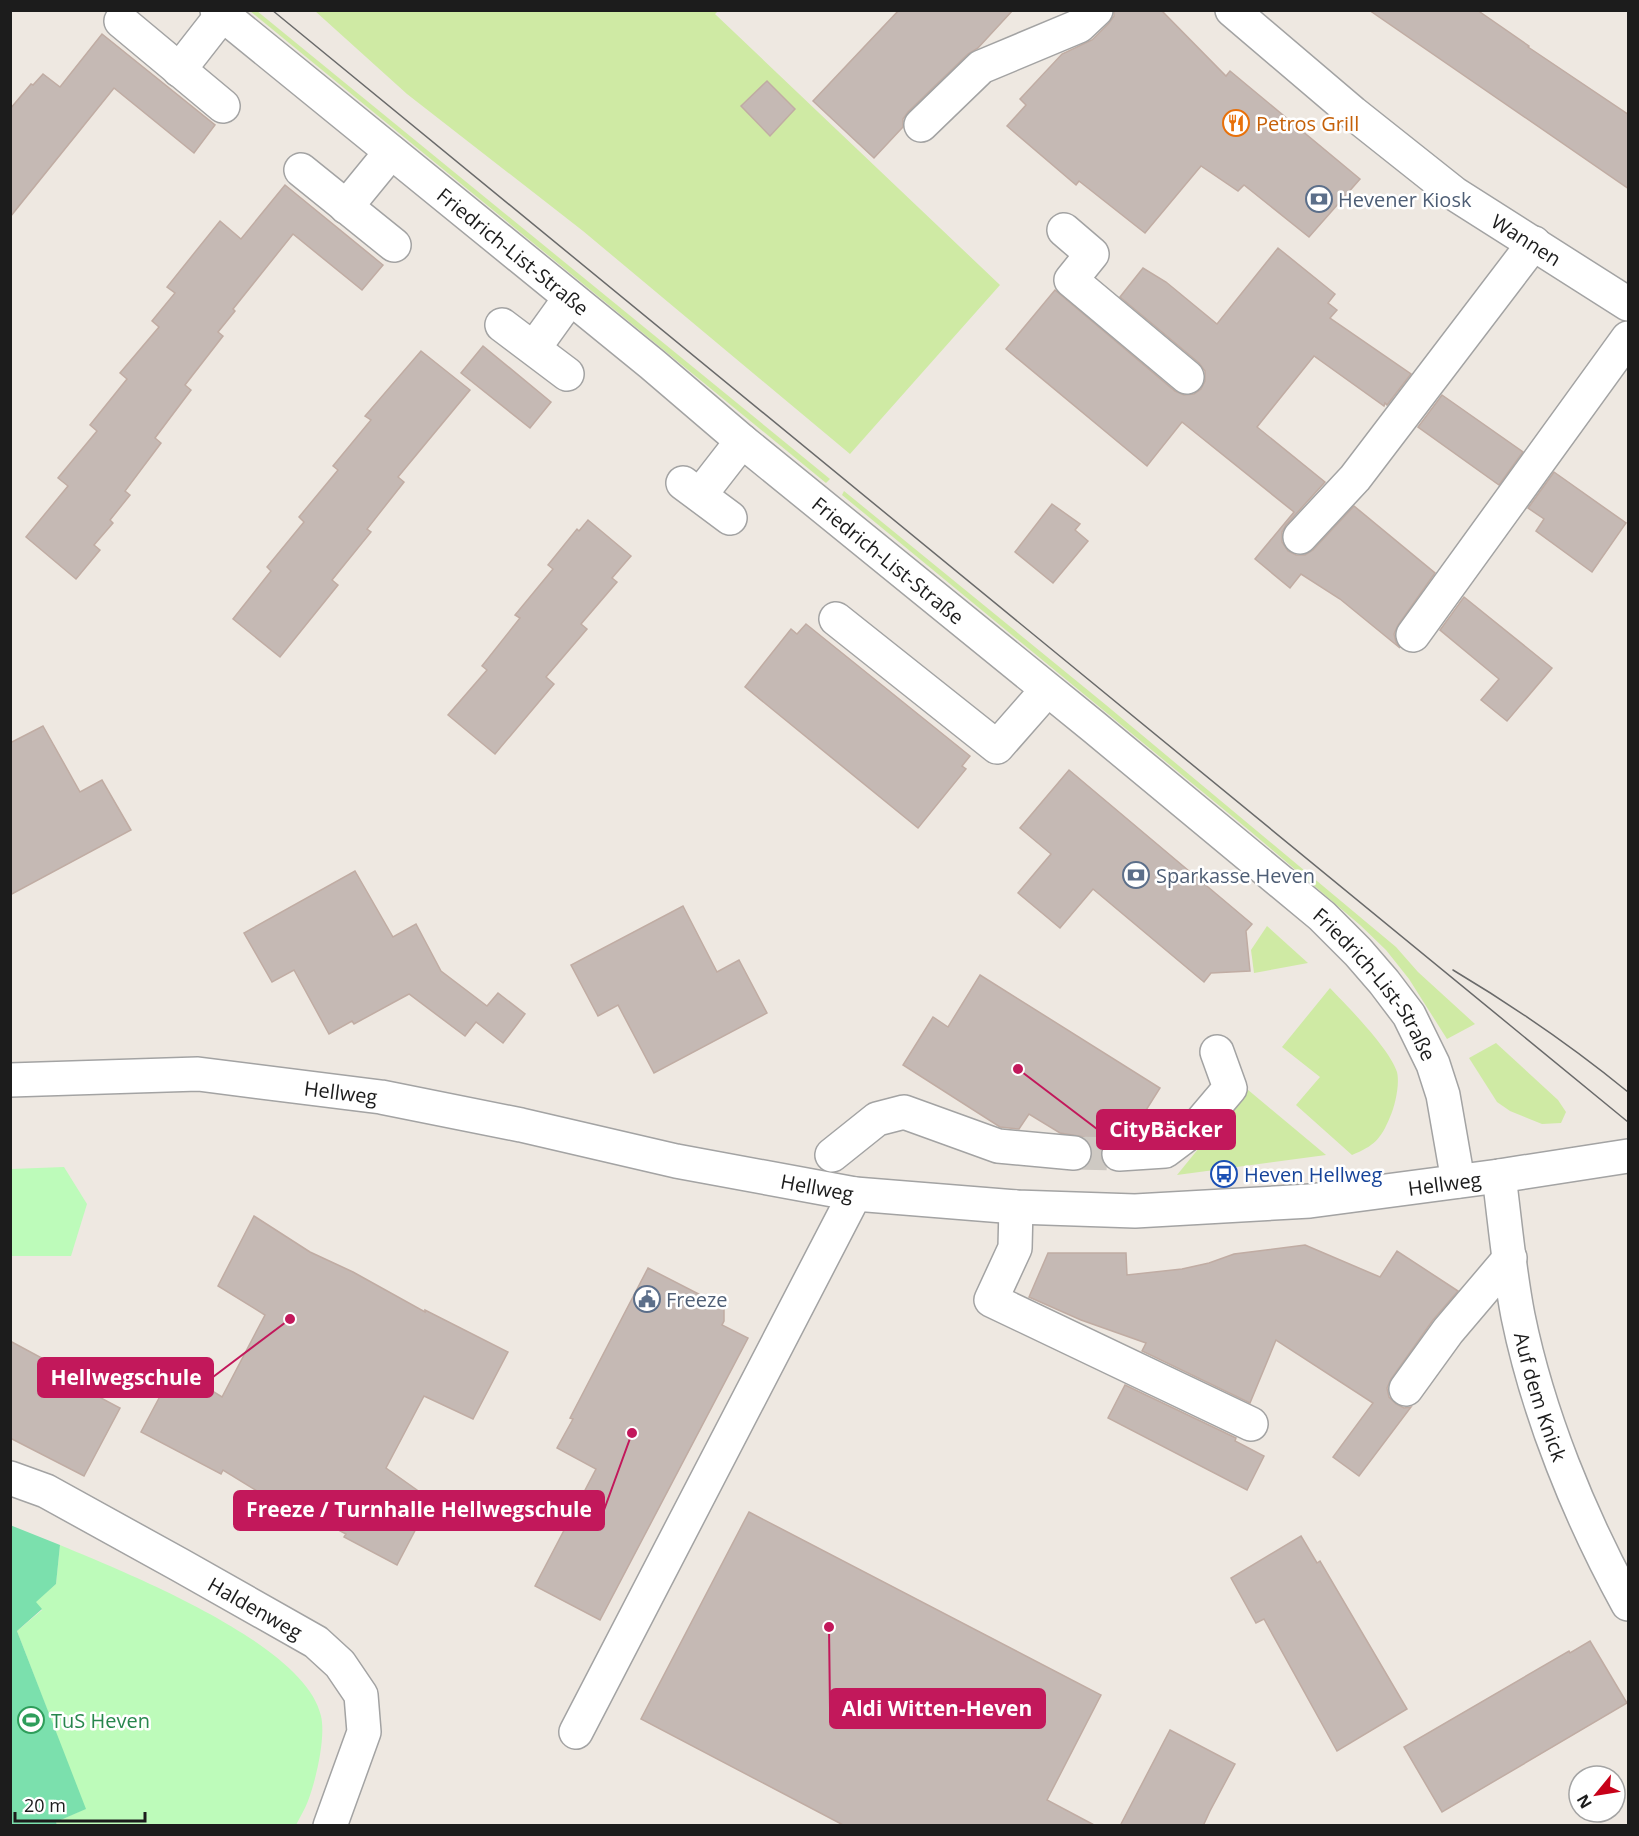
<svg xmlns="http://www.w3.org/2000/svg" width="1639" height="1836" font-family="'Open Sans',sans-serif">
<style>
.grass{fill:#cfeaa4}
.park{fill:#bdfbba}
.pitch{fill:#7be0ad}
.building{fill:#c5b9b4;stroke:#c0aca3;stroke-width:1.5}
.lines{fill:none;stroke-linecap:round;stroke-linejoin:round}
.minor-tunnel{stroke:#cec9c3;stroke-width:33;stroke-dasharray:33 16;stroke-linecap:butt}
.minor-casing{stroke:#a3a3a3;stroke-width:36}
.minor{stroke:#fff;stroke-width:33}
.tram{stroke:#6a6a6a;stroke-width:1.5}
.labels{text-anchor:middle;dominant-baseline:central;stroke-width:5;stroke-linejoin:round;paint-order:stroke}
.food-label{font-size:20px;fill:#c56008;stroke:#fff;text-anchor:start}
.service-label{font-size:20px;fill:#4e5e75;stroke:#fff;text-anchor:start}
.street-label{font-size:20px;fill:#1c1c1c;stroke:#fff}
.transit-label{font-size:20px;fill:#164399;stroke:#fff;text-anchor:start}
.leisure-label{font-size:20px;fill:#27864d;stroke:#fff;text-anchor:start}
.leader{fill:none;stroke:#c2185b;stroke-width:2}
.callout-dot{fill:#c2185b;stroke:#fff;stroke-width:2}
.callout{fill:#c2185b;stroke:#c2185b;stroke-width:2}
.callout-label{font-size:21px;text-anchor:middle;font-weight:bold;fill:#fff}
</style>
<rect width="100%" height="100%" fill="#eee8e1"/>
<!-- grass -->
<g class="grass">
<polygon points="250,11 257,11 830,479 826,483"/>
<polygon points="315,11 718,11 715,14 1000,285 850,454 583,231 407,94"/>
<polygon points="844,491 1106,705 1396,947 1418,972 1475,1024 1447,1039 1409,979 1386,950 1360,925 1250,831 842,495"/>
<polygon points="1267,926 1308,963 1254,973 1251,950"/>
<path d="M1330,988C1348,1007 1389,1048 1397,1072C1400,1084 1395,1106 1390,1117C1381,1139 1374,1146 1352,1155L1296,1105L1320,1077L1282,1047Z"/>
<polygon points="1496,1043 1558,1100 1566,1112 1561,1123 1542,1124 1510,1111 1497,1102 1469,1058"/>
<polygon points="1247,1089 1326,1155 1177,1175"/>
</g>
<!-- park -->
<g class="park">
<polygon points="64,1167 87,1204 71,1256 11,1256 11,1169"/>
<path d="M60,1545C124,1572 305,1643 321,1716C326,1737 316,1780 308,1801C305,1809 300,1817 296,1825H57L56,1822L85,1809L17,1631L42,1610L35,1602L56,1584Z"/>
</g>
<!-- pitch -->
<polygon class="pitch" points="10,1525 60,1545 56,1584 36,1602 42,1609 17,1631 86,1809 56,1822 57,1825 11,1825"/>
<!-- building -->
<g class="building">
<polygon points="899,10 1013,10 978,48 968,54 908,112 903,119 903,127 874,158 813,101"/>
<polygon points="1114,10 1161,10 1226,76 1230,71 1360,179 1309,237 1244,185 1238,191 1201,166 1145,233 1079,181 1076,185 1007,126 1026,105 1020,99 1062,54 1092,40 1109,23 1114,16"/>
<polygon points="1369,10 1477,10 1529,46 1528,47 1629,115 1629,189"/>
<polygon points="102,34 215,125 194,153 114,88 10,217 10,109 31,84 33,85 43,74 60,87"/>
<polygon points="767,81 795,109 770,136 741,106"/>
<polygon points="285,185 383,265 362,290 293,234 233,309 235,311 218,332 223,336 185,385 191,390 155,438 161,443 125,491 130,495 110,520 113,523 94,545 100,550 76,579 26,537 68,486 58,478 97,431 90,425 127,379 120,373 159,327 152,321 175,293 167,287 220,221 241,239"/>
<polygon points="1278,248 1335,294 1328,303 1337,310 1330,318 1411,374 1387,405 1385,403 1384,406 1314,356 1257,427 1325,482 1286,525 1282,532 1282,542 1288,551 1296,555 1305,555 1313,550 1354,506 1435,573 1398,625 1394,634 1396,642 1400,648 1340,599 1301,574 1290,588 1255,559 1294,512 1182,422 1147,466 1006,349 1055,290 1175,391 1184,395 1194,394 1201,389 1205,381 1205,371 1199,363 1120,297 1143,268 1166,282 1217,324"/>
<polygon points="483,346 551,402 530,428 461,373"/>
<polygon points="421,351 470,390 398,477 404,482 367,529 371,532 332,580 338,585 280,657 233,619 271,571 267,567 304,522 299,517 338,470 333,466 371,420 365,416"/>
<polygon points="1442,395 1523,452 1499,485 1418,427"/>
<polygon points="1554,472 1626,523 1592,572 1536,531 1544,519 1528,508"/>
<polygon points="1052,504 1080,524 1075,530 1088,541 1053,583 1015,552"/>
<polygon points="588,520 631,556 612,578 617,582 581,624 587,629 546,677 554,684 495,754 448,715 487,670 482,666 520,618 515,615 553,569 548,565 577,529 579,531"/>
<polygon points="1464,597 1552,668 1507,721 1481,700 1499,679 1440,630"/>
<polygon points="806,624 970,756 962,766 966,769 918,828 745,687 791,629 797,634"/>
<polygon points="43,726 80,792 102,780 131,830 10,895 10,743"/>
<polygon points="1069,770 1252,924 1246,931 1250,971 1211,973 1204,982 1093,889 1060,928 1018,893 1051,854 1020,828"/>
<polygon points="355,871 393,937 416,924 441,971 487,1006 498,993 525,1014 503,1043 476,1022 465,1036 409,994 354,1024 352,1021 329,1034 294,970 272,982 244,933"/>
<polygon points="683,906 717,972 739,960 767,1013 654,1073 618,1005 598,1016 571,965"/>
<polygon points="980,975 1160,1088 1131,1134 1109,1138 1103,1145 1100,1155 1103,1163 1090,1163 1093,1155 1091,1146 1084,1137 1060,1133 1029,1114 1019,1129 1000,1127 903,1065 933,1017 948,1027"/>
<polygon points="254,1216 310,1252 353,1272 425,1312 425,1310 508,1352 473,1419 424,1396 386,1468 431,1500 397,1565 344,1537 346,1534 272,1495 270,1499 223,1470 221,1474 141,1432 175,1368 222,1397 265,1315 218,1286"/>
<polygon points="1305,1245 1380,1277 1397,1251 1458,1291 1433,1320 1391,1379 1387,1388 1389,1397 1396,1404 1404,1408 1411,1407 1359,1476 1333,1457 1373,1403 1276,1340 1250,1403 1142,1351 1146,1343 1081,1320 1029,1297 1048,1253 1126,1253 1127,1275 1182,1269 1209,1263 1234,1254"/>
<polygon points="648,1268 724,1307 724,1321 722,1325 748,1338 600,1620 535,1586 596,1469 557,1448 573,1419 570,1418"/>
<polygon points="10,1341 53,1364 50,1371 120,1408 84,1476 10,1438"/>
<polygon points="1125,1385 1236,1438 1235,1441 1264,1456 1247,1490 1108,1418"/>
<polygon points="749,1512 1101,1695 1047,1800 1096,1826 845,1826 641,1719"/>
<polygon points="1301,1536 1317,1563 1320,1561 1407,1709 1337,1751 1264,1619 1256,1623 1231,1578"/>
<polygon points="1590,1641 1627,1703 1442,1812 1404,1747 1569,1651 1570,1653"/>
<polygon points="1170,1730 1235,1764 1210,1811 1203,1826 1120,1826"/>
</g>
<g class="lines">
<!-- minor-tunnel -->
<polyline class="minor-tunnel" points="1074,1153 1119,1154"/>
<defs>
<g id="minor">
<path id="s1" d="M217,10L652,364L742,441L1094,727L1322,916L1358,952L1384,982L1409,1015L1433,1064L1443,1095L1458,1181"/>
<path id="s2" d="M1232,10L1353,113L1455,194L1628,304"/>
<polyline points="121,21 223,106"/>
<polyline points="179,70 222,15"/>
<polyline points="921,125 981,67 1079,26 1096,10"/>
<polyline points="301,170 394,245"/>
<polyline points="346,207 391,152"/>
<polyline points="1064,230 1092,254 1071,280 1187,377"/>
<polyline points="502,325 567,374"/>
<polyline points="534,348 570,298"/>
<polyline points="683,483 730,518"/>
<polyline points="700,495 742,441"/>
<polyline points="1300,537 1355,478 1534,243"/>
<polyline points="836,619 997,747 1047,690"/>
<polyline points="1413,635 1628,338"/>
<path id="s3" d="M10,1080L198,1074L381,1097L521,1125L676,1161L855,1194L1016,1207L1135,1211L1310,1201L1499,1176L1628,1156"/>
<polyline points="1119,1154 1165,1151 1197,1127 1230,1088 1217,1052"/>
<polyline points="832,1155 877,1119 904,1112 998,1146 1074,1153"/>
<path id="s4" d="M1499,1176C1505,1222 1509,1270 1518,1316C1538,1414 1580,1517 1628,1604"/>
<polyline points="1016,1207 1015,1248 991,1300 1251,1424"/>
<polyline points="1406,1389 1448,1331 1510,1258"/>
<path id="s5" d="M10,1478L46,1491L180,1565L316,1642L340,1664L361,1695L364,1732L330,1826"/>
<polyline points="576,1732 855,1194"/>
</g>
</defs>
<!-- minor casing -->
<use href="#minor" class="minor-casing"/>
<!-- minor -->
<use href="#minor" class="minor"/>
<!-- tram -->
<g class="tram">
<polyline points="272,10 1628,1122"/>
<path d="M1453,970C1515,1007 1573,1047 1628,1092"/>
</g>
</g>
<!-- icons -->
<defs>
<symbol id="restaurant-ring" viewBox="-11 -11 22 22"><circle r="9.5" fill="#fff" stroke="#e8710a" stroke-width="1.5"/><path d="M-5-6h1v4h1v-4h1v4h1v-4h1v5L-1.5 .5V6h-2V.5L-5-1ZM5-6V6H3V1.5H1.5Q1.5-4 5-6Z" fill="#e8710a"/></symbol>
<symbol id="bank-ring" viewBox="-11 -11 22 22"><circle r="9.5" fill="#fff" stroke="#5c6f8a" stroke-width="1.5"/><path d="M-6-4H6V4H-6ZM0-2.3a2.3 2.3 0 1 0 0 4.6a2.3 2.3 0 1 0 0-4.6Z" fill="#5c6f8a"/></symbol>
<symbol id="bus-ring" viewBox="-11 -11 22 22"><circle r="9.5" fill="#fff" stroke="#1a4fb4" stroke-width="1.5"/><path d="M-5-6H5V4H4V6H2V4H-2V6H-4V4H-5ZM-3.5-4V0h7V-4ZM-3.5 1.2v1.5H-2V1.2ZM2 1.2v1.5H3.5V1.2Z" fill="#1a4fb4"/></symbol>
<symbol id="civic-ring" viewBox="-11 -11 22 22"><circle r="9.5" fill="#fff" stroke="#5c6f8a" stroke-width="1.5"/><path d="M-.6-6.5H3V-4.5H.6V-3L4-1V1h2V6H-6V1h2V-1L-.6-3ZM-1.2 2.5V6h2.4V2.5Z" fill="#5c6f8a"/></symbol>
<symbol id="stadium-ring" viewBox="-11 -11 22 22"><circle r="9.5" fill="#fff" stroke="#2e9e5b" stroke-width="1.5"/><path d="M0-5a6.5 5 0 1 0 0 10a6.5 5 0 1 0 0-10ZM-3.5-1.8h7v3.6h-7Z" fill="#2e9e5b"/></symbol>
</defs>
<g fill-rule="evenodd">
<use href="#restaurant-ring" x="1221" y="108" width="30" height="30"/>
<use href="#bank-ring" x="1304" y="184" width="30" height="30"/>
<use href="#bank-ring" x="1121" y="860" width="30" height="30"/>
<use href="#bus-ring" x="1209" y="1159" width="30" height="30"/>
<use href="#civic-ring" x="632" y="1284" width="30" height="30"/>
<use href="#stadium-ring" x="16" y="1705" width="30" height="30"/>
</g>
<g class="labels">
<!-- food labels -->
<g class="food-label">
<text x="1256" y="123">Petros Grill</text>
</g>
<!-- service labels -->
<g class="service-label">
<text x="1338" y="199">Hevener Kiosk</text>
<text x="1156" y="875">Sparkasse Heven</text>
<text x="666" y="1299">Freeze</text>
</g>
<!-- street labels -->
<g class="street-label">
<text stroke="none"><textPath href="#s2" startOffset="374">Wannen</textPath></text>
<text stroke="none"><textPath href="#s1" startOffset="382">Friedrich-List-Straße</textPath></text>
<text stroke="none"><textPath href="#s1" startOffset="868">Friedrich-List-Straße</textPath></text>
<text stroke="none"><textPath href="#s1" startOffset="1516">Friedrich-List-Straße</textPath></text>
<text stroke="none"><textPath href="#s3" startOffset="332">Hellweg</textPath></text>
<text stroke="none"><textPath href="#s3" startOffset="1448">Hellweg</textPath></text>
<text stroke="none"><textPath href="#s3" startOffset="818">Hellweg</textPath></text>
<text stroke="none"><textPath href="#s4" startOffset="225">Auf dem Knick</textPath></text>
<text stroke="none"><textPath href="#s5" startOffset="278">Haldenweg</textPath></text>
</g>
<!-- transit labels -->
<g class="transit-label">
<text x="1244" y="1174">Heven Hellweg</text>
</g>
<!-- leisure labels -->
<g class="leisure-label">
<text x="51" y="1720">TuS Heven</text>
</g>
</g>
<!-- callouts -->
<path class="leader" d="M1018 1069L1097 1129M290 1319L213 1377M632 1433L604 1510M829 1627L830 1708"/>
<g class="callout-dot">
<circle cx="1018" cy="1069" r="6"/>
<circle cx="290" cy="1319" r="6"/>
<circle cx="632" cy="1433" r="6"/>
<circle cx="829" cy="1627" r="6"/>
</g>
<g class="callout">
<rect x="1097" y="1110" width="138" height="39" rx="6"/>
<rect x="38" y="1358" width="175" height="39" rx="6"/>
<rect x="234" y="1491" width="370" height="39" rx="6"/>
<rect x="830" y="1689" width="215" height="39" rx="6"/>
</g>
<g class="callout-label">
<text x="1166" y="1137">CityBäcker</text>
<text x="126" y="1385">Hellwegschule</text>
<text x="419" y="1517">Freeze / Turnhalle Hellwegschule</text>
<text x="937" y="1716">Aldi Witten-Heven</text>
</g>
<!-- border -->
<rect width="1639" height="1836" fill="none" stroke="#1c1c1c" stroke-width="24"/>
<!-- north arrow -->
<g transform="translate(1597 1794) rotate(240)"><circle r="28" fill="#ffffff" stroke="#a4a4a4" stroke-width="1.5"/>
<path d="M0-4.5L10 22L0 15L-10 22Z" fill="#c70018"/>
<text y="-9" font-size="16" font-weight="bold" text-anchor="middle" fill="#1c1c1c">N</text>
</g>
<!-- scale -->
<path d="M15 1812v9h130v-9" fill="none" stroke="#1c1c1c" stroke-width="3"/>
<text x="24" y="1812" font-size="18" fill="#1c1c1c" stroke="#ffffff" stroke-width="4.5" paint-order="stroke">20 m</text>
</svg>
